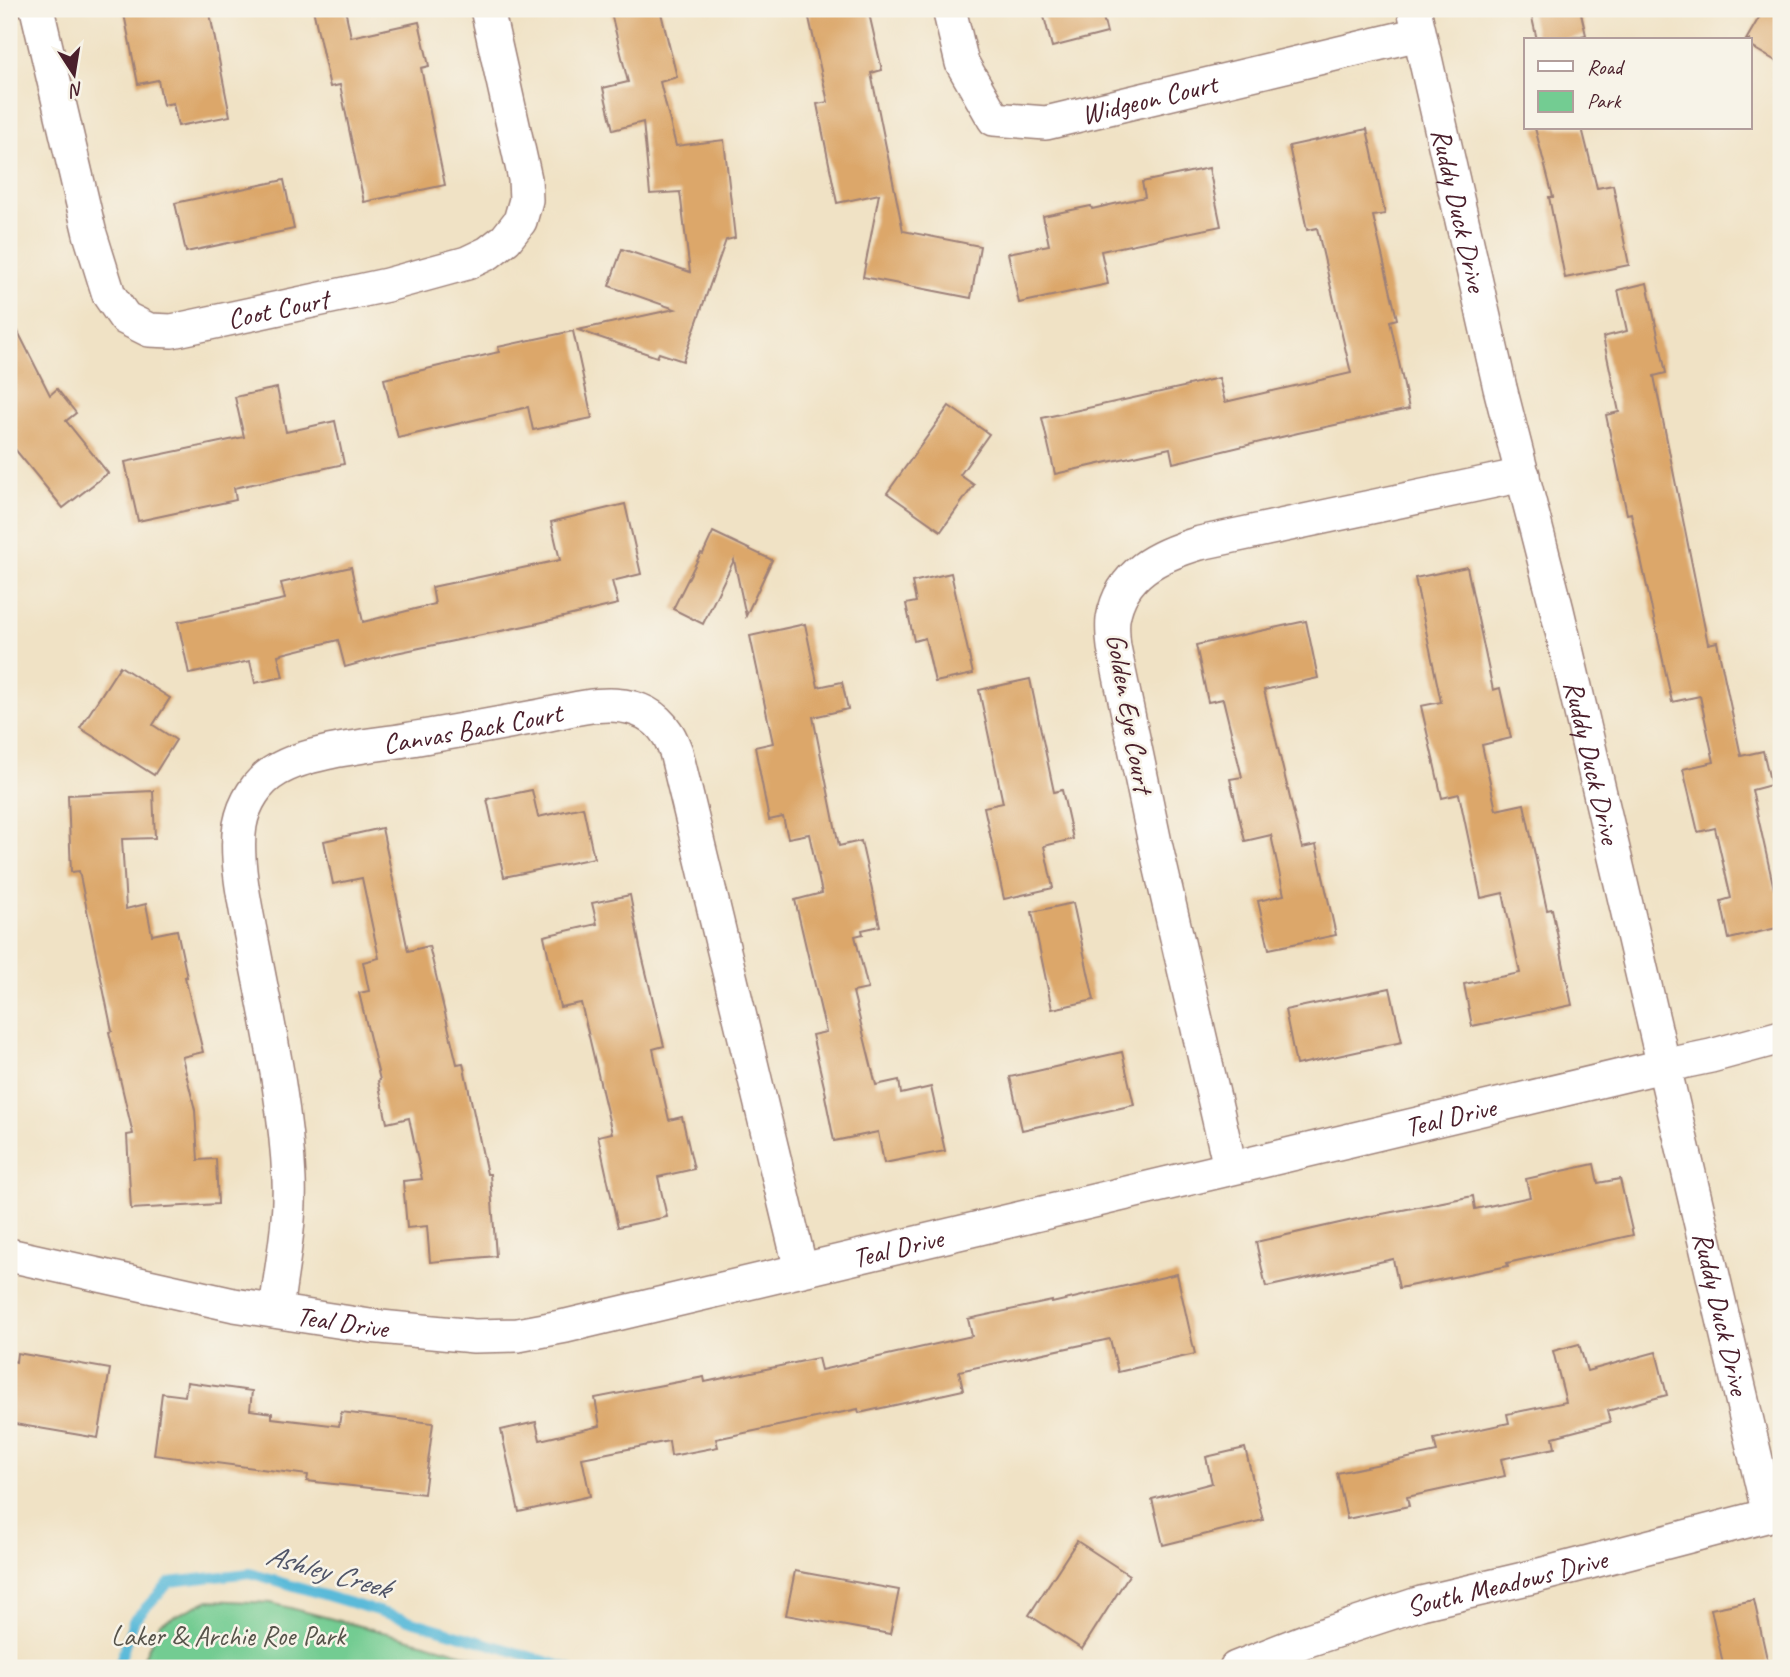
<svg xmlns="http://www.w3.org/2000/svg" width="1790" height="1677" font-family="Caveat,sans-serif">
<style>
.green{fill:#73cc92;stroke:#5e765e;stroke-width:2}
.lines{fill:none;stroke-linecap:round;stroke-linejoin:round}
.stream{stroke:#5abad9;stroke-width:10}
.building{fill:#dca76a}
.street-casing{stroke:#9d8078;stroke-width:36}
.street{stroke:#fff;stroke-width:33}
.labels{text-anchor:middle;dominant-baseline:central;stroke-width:5;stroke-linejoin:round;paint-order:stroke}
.street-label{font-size:28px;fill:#4a1f2b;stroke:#f7f3e8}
.park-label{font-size:28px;fill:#56534a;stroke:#f7f3e8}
.water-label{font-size:30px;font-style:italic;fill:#505568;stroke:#f7f3e8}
</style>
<rect width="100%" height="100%" fill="#f7f3e8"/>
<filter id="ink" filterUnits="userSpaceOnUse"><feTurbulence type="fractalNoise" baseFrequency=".0143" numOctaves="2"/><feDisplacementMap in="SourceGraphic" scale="14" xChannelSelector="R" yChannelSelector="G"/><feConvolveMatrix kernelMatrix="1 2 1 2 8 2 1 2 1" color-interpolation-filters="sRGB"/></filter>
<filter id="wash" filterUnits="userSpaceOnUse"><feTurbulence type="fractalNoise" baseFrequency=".00686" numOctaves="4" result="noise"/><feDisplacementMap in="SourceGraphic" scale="28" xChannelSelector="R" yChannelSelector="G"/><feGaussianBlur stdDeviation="1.57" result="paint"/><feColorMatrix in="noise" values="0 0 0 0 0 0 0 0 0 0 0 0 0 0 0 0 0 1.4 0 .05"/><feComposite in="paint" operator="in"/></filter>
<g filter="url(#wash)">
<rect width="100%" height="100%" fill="#f0e2c5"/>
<!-- green -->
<polygon class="green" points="209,1600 271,1603 429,1644 513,1668 139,1668 160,1623"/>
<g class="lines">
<!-- stream -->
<polyline class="stream" points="118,1668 133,1621 170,1582 250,1573 569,1668"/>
</g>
<g id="blocks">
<!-- building -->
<g class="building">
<polygon points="123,9 209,9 230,116 178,126 173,103 163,105 158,80 138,84"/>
<polygon points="313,9 345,9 351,37 419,22 429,66 421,68 445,185 364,202 340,85 330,87"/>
<polygon points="610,9 660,9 677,77 660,82 676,146 724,140 735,238 726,240 683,361 659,353 657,357 578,330 675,309 609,286 622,249 690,272 680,192 650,194 643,122 613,130 603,88 628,82"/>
<polygon points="807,9 868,9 882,70 871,73 903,231 980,246 971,298 863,277 879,194 837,203 817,104 828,102"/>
<polygon points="1042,9 1101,9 1107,33 1052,47"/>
<polygon points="1530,9 1580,9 1586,35 1561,40 1537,40"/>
<polygon points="1764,9 1781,9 1781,64 1750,46 1750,40 1746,40"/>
<polygon points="1535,128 1582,128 1597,188 1613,185 1629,265 1565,278 1549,197 1553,197"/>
<polygon points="1367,129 1385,214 1373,216 1397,319 1390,321 1409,409 1298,433 1173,463 1170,448 1055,474 1042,418 1188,386 1188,385 1219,378 1225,402 1351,373 1317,228 1307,230 1289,146"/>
<polygon points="1209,168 1221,226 1101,251 1108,284 1019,303 1008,253 1049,245 1043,216 1091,206 1092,209 1145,197 1142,182"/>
<polygon points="284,180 294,229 186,252 175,203"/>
<polygon points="1647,283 1666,373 1654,376 1708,644 1717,642 1741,756 1763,751 1771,785 1752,790 1774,889 1781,887 1781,927 1729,939 1721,901 1731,898 1715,828 1698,832 1683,769 1714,762 1700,696 1672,702 1631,513 1627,514 1606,415 1619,412 1603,337 1627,331 1618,290"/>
<polygon points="9,314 50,395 57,389 76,413 66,421 108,473 63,508 9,442"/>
<polygon points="573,331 592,418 533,430 528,407 398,438 384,379 499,352 498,347"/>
<polygon points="277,388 286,432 335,421 344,464 234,488 236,500 138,521 125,462 244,437 235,397"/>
<polygon points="949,406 989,434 960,475 974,485 941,531 887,493"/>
<polygon points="625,504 641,574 612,581 618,604 534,624 396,653 345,667 338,640 278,655 283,677 255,683 250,661 189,674 178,622 285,599 281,583 351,567 363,622 435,604 432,587 560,560 551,522"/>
<polygon points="713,532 772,560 746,616 734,560 703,624 673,609 701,553 703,554"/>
<polygon points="1467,567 1493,690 1500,688 1511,738 1482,745 1496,810 1524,804 1547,910 1552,909 1572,1005 1472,1026 1464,984 1520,973 1503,893 1481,898 1459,794 1442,798 1421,706 1441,702 1415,578"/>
<polygon points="951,573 973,674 935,682 925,638 914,641 906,604 916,602 912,582"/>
<polygon points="1306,621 1318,678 1264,690 1302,848 1316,845 1336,935 1269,949 1258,901 1284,895 1271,835 1245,841 1230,779 1242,777 1223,699 1208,702 1196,645"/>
<polygon points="805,624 818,687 842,682 848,709 813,717 839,846 861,841 880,926 862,930 863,934 855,936 868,989 853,992 876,1085 899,1080 901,1094 931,1087 945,1151 884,1163 878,1132 834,1141 825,1096 826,1095 812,1035 826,1032 795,900 822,893 809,834 788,838 783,817 769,820 755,747 773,743 750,636"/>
<polygon points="120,666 170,698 153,725 176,740 154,775 80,728"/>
<polygon points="1030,679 1054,792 1062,790 1073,839 1044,846 1053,888 1004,899 984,807 1003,803 979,690"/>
<polygon points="532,790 538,817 583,807 594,858 504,877 487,799"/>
<polygon points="153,791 155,838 122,839 126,909 146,904 152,935 177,930 187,977 185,977 203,1052 182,1057 195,1110 198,1160 216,1159 218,1204 131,1209 127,1135 133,1134 109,1032 112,1031 79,871 71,872 68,795"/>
<polygon points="382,828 408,951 429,946 457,1064 463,1063 487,1174 490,1174 496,1256 430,1262 427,1226 407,1228 403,1181 422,1179 409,1118 387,1123 378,1081 380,1080 359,993 369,991 363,962 379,958 362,878 333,884 324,841"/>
<polygon points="630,895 640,947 664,1046 653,1049 669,1120 682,1117 694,1169 658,1177 667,1217 618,1227 598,1136 612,1133 581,1003 560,1007 544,936 597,924 592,903"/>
<polygon points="1073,903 1094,1000 1052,1009 1032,912"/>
<polygon points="1390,988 1402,1042 1296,1065 1285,1010"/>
<polygon points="1122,1052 1134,1105 1022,1130 1010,1077"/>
<polygon points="1594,1164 1598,1183 1620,1179 1633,1235 1507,1263 1508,1266 1399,1288 1393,1259 1266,1287 1256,1242 1357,1219 1473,1196 1475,1209 1530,1197 1526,1179"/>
<polygon points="1177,1274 1195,1354 1118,1372 1110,1339 959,1371 963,1390 859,1413 858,1409 716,1439 718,1447 671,1456 669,1441 582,1458 590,1496 519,1512 501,1430 536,1422 540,1440 600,1426 595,1398 704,1377 705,1382 818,1358 821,1370 972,1336 968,1319 1052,1301 1052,1303"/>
<polygon points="1579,1344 1587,1371 1656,1352 1667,1395 1607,1411 1610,1422 1553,1437 1555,1448 1501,1459 1505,1476 1407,1497 1409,1506 1347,1519 1337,1473 1437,1452 1434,1439 1509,1423 1507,1414 1566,1402 1553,1351"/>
<polygon points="17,1353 110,1369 98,1438 9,1423 9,1360 16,1362"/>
<polygon points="187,1382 252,1391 250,1410 272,1413 272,1418 339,1426 341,1412 433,1423 424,1494 307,1481 308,1475 154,1455 162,1393 185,1396"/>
<polygon points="1245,1448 1263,1520 1163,1545 1152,1499 1212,1483 1206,1457"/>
<polygon points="1077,1541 1129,1575 1082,1649 1029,1615"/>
<polygon points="795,1571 899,1590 890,1634 786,1615"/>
<polygon points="1754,1600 1769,1668 1724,1668 1711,1609"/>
</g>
</g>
</g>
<g filter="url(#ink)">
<use href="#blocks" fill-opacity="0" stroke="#9d8078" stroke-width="2"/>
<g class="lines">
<defs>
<g id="street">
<path id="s1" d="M37,9L90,234L109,295L125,318L149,330L172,331L387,285L467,263L488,253L506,239L520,221L526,200L525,179L487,9"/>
<path id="s2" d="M949,9L962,63L994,119L1046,123L1419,34"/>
<path id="s3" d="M1414,9L1500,388L1557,610L1769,1515"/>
<path d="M1230,1167L1155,843L1114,647C1113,638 1112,628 1113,619C1121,572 1159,555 1200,543L1523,475"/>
<path id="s4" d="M9,1255L234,1305L370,1326L474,1336L518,1335L566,1326L1663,1066L1711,1056L1781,1037"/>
<path id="s5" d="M276,1311C281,1268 291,1224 289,1180C286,1105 269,1029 255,956C248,919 234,862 240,825C244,803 257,781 277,770C308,751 368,746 405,740C449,733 492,725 535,717C577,709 638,688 667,733C671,738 673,745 676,752L801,1270"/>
<path id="s6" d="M1236,1668L1305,1641L1421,1603L1536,1576L1781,1512"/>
</g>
</defs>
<!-- street casing -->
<use href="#street" class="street-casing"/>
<!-- street -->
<use href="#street" class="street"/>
</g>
</g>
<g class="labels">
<!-- street labels -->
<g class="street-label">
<text stroke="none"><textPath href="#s2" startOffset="278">Widgeon Court</textPath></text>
<text stroke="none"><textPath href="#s3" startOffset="206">Ruddy Duck Drive</textPath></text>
<text stroke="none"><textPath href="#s1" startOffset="481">Coot Court</textPath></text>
<text transform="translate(1130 713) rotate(80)">Golden Eye Court</text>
<text stroke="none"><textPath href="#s5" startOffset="760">Canvas Back Court</textPath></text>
<text stroke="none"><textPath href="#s3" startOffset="774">Ruddy Duck Drive</textPath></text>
<text stroke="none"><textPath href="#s4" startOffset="1474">Teal Drive</textPath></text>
<text stroke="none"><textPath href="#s4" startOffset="906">Teal Drive</textPath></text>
<text stroke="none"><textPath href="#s3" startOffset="1340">Ruddy Duck Drive</textPath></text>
<text stroke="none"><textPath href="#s4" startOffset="340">Teal Drive</textPath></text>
<text stroke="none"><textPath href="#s6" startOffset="284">South Meadows Drive</textPath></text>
</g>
<!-- park labels -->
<g class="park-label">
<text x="228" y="1635">Laker &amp; Archie Roe Park</text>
</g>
<!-- water labels -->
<g class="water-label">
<text transform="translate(328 1571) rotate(16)">Ashley Creek</text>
</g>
</g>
<!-- margin -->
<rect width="1790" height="1677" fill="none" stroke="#f7f3e8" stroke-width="35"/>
<!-- legend -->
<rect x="1524" y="38" width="228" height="91" fill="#f7f3e8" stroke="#b29e9c" stroke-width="2"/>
<rect x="1538" y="61" width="35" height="10" fill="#ffffff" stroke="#b29e9c" stroke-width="2"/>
<text x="1587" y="74" font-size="21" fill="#4a1f2b">Road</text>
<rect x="1538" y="91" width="35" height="21" fill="#73cc92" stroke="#b29e9c" stroke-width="2"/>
<text x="1587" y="108" font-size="21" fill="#4a1f2b">Park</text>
<!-- north arrow -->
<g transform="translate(74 74) rotate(168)" stroke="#f7f3e8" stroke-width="5" paint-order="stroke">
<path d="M0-5L12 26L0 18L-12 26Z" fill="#4a1f2b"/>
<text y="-10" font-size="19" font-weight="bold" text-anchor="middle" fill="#4a1f2b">N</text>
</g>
</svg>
